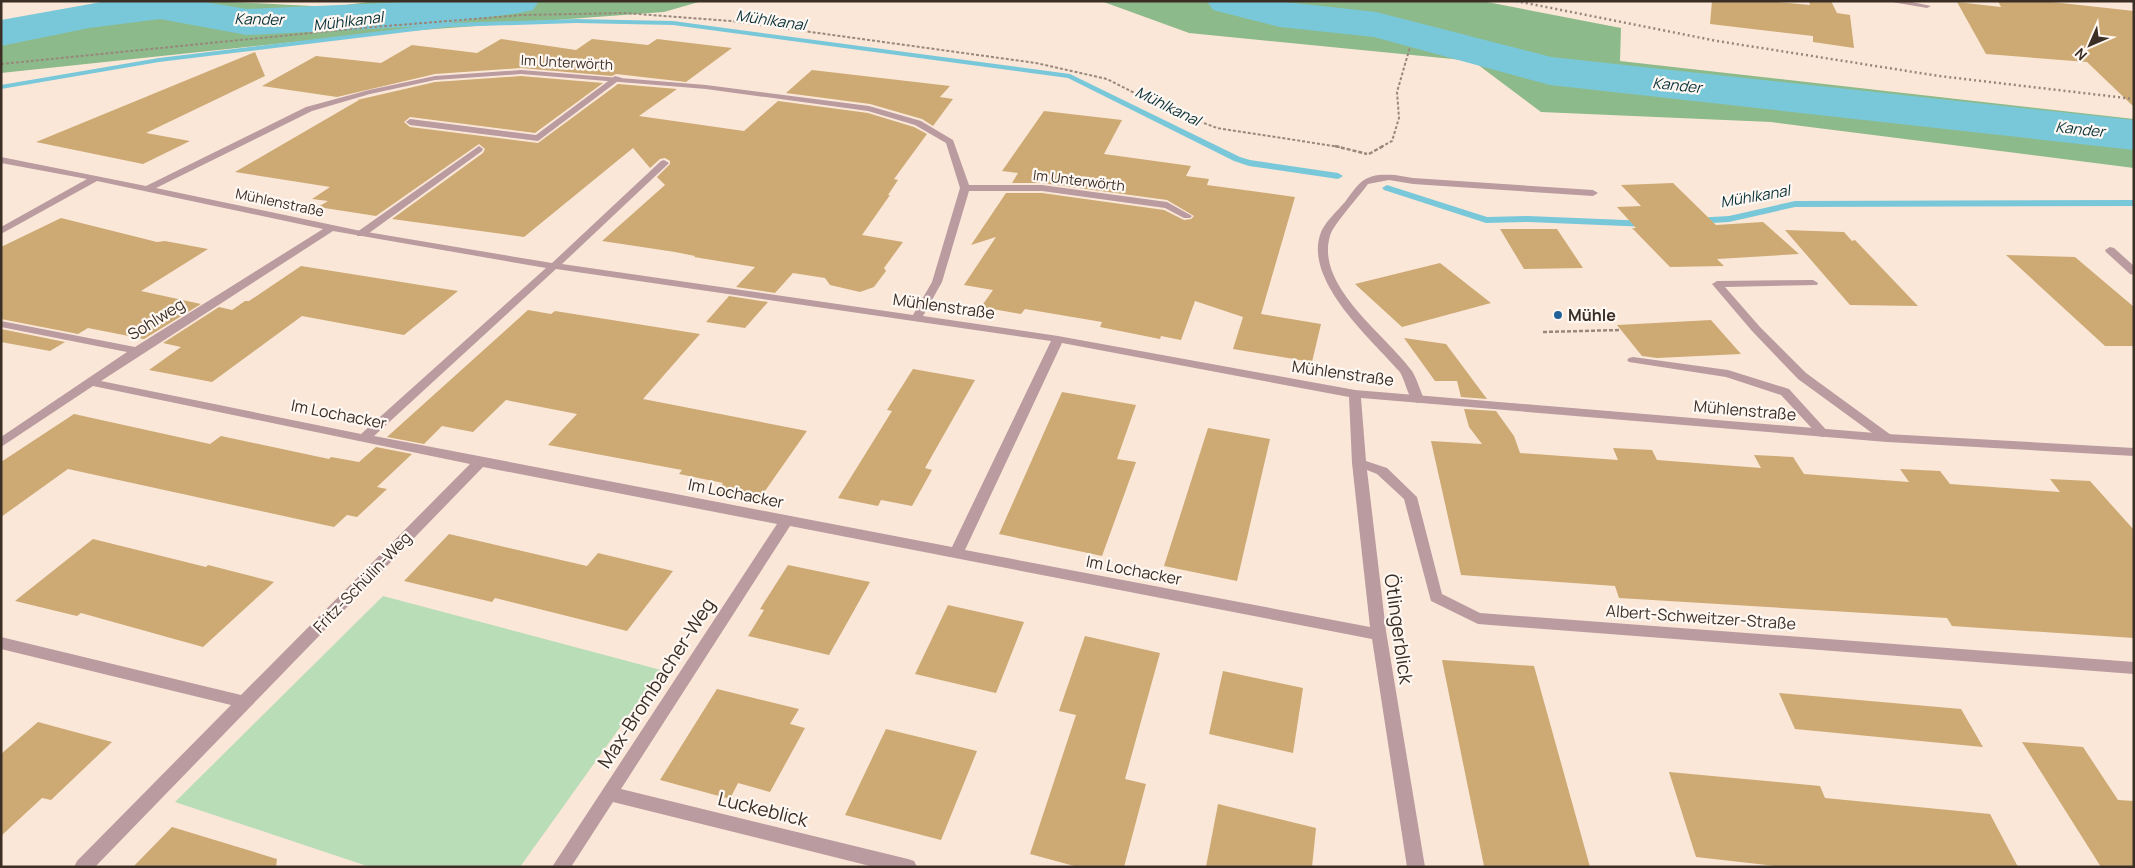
<svg xmlns="http://www.w3.org/2000/svg" width="2135" height="868" font-family="Manrope,sans-serif">
<style>
.green{fill:#b9ddb7}
.forest{fill:#8dba8b}
.lines{fill:none;stroke-linecap:round;stroke-linejoin:round}
.stream{fill:#79c8da;fill-rule:evenodd}
.river{fill:#79c8da;fill-rule:evenodd}
.building{fill:#cdaa74}
.path-far1{stroke:#98887c;stroke-width:2;stroke-dasharray:3 2;stroke-linecap:butt}
.path{stroke:#98887c;stroke-width:2.5;stroke-dasharray:4 2;stroke-linecap:butt}
.lane{fill:#ba9ba0;fill-rule:evenodd}
.street{fill:#ba9ba0;fill-rule:evenodd}
.rail{stroke:#96867a;stroke-width:2.5;stroke-dasharray:2 3;stroke-linecap:butt}
.poi-dot{fill:#236298;stroke:#fef7f2;stroke-width:2}
.labels{text-anchor:middle;dominant-baseline:central;stroke-width:4.5;stroke-linejoin:round;paint-order:stroke}
.far-street-label{font-size:14px;fill:#3b2e25;stroke:#fef7f2}
.far-water-label{font-size:15px;font-style:italic;fill:#073037;stroke:#fef7f2}
.street-label{font-size:16px;fill:#3b2e25;stroke:#fef7f2}
.poi-label{font-size:16px;font-weight:bold;fill:#3b2e25;stroke:#fef7f2;text-anchor:start}
.near-street-label{font-size:19px;fill:#3b2e25;stroke:#fef7f2}
</style>
<rect width="100%" height="100%" fill="#fbe7d8"/>
<!-- green -->
<polygon class="green" points="383,596 661,670 520,867 370,867 175,802"/>
<!-- forest -->
<g class="forest">
<polygon points="110,1 213,1 331,7 375,1 702,1 664,12 380,33 1,73 1,21"/>
<polygon points="1101,1 1482,1 1621,28 1620,61 2134,119 2134,168 1771,122 1541,112 1473,61 1189,33"/>
</g>
<g class="lines">
<!-- stream -->
<g class="stream">
<polygon points="576,19 673,21 1070,74 1240,157 1250,160 1338,173 1343,176 1338,179 1249,166 1234,161 1068,78 673,25 576,23 448,27 159,62 1,89 1,85 159,58 448,23"/>
<polygon points="1387,185 1487,217 1528,216 1649,221 1654,224 1649,227 1528,222 1486,223 1384,190 1382,188"/>
<polygon points="2134,200 2134,206 1795,207 1729,222 1694,224 1689,221 1694,218 1729,216 1795,201"/>
</g>
<!-- river -->
<g class="river">
<polygon points="107,1 199,1 247,9 429,1 539,1 533,10 519,13 427,26 247,35 160,19 89,28 1,46 1,20"/>
<polygon points="1207,1 1276,1 1376,12 1551,57 2134,120 2134,150 1550,85 1374,37 1280,27 1213,10"/>
</g>
</g>
<!-- building -->
<g class="building">
<polygon points="1712,1 1769,1 1810,5 1809,1 1831,1 1837,13 1850,15 1854,48 1813,42 1813,36 1710,24"/>
<polygon points="1998,1 2043,1 2134,11 2134,107 2087,62 1986,54 1957,2 2001,7"/>
<polygon points="501,39 576,50 592,39 648,45 657,39 732,48 686,82 616,74 612,76 521,68 435,74 337,97 262,86 316,56 381,63 412,45 477,53"/>
<polygon points="255,52 265,76 146,133 190,141 143,164 36,142"/>
<polygon points="812,70 950,86 940,97 953,99 933,126 922,119 870,104 786,93"/>
<polygon points="521,76 603,83 535,133 410,117 404,122 410,127 538,143 618,84 677,89 639,116 744,131 778,101 868,113 914,127 927,134 894,179 898,180 888,195 890,195 862,235 903,242 884,268 886,271 874,287 860,292 830,285 825,278 793,273 775,293 736,287 755,267 694,257 695,256 675,252 602,241 665,185 657,177 670,164 670,161 665,158 660,159 650,168 633,148 524,237 392,219 483,153 485,149 479,144 376,216 318,207 328,201 312,199 330,187 235,172 359,100 357,100 435,82"/>
<polygon points="1044,111 1122,120 1104,154 1191,166 1186,176 1209,179 1207,185 1295,197 1261,314 1321,324 1312,362 1233,349 1243,317 1195,301 1181,340 1161,336 1160,339 1100,327 1102,322 1025,309 1021,314 981,307 993,290 964,285 996,237 971,245 1006,193 1042,193 1164,210 1184,220 1191,219 1194,216 1167,200 1042,183 1012,183 1018,173 1002,171"/>
<polygon points="1673,183 1716,225 1763,222 1799,254 1717,259 1724,266 1670,267 1632,228 1636,228 1617,207 1641,206 1621,185"/>
<polygon points="61,218 157,242 165,241 208,249 141,291 201,304 144,339 88,328 78,334 1,319 1,247"/>
<polygon points="1500,229 1557,229 1583,268 1524,269"/>
<polygon points="1785,230 1844,232 1852,241 1855,240 1918,306 1850,305"/>
<polygon points="2006,255 2075,257 2134,307 2134,346 2105,346"/>
<polygon points="1440,263 1491,303 1402,327 1355,284"/>
<polygon points="301,266 458,291 404,335 302,316 212,382 149,370 181,347 163,343 219,307 232,310 245,301 249,301"/>
<polygon points="729,296 768,302 745,328 706,322"/>
<polygon points="528,310 551,314 555,311 700,334 643,399 807,431 758,501 716,492 723,483 679,474 682,470 548,445 577,414 506,400 473,432 442,426 424,444 387,437"/>
<polygon points="1711,320 1741,354 1657,358 1642,356 1617,325"/>
<polygon points="1,329 65,342 50,351 1,342"/>
<polygon points="1404,338 1446,344 1487,399 1461,397 1457,381 1435,381"/>
<polygon points="913,369 975,380 925,468 932,470 912,506 881,500 878,506 838,498 892,411 887,410"/>
<polygon points="1062,392 1136,405 1117,459 1136,462 1102,556 999,534"/>
<polygon points="1464,409 1496,411 1514,436 1520,453 1618,460 1613,448 1652,450 1657,460 1761,468 1754,455 1793,457 1804,474 1909,482 1900,469 1940,471 1950,484 2060,492 2050,479 2090,481 2134,530 2134,638 1952,626 1947,618 1619,598 1615,586 1461,575 1431,441 1482,444 1469,427"/>
<polygon points="74,414 210,444 221,436 329,459 331,457 359,462 376,447 412,454 377,487 387,489 357,517 347,515 334,527 68,469 1,517 1,462"/>
<polygon points="1208,428 1270,439 1237,581 1164,566"/>
<polygon points="449,534 587,566 598,553 673,571 627,631 495,598 492,602 404,581"/>
<polygon points="93,539 206,567 208,565 274,582 203,647 81,613 77,616 15,601"/>
<polygon points="788,565 870,582 829,655 748,636 764,610 760,609"/>
<polygon points="948,605 1024,622 996,693 915,674"/>
<polygon points="1085,636 1160,653 1125,779 1146,784 1124,867 1078,867 1030,854 1076,715 1059,711"/>
<polygon points="1442,660 1534,666 1590,867 1484,866"/>
<polygon points="1223,671 1303,688 1293,753 1209,734"/>
<polygon points="717,689 799,709 790,724 805,728 770,792 738,783 730,799 660,780"/>
<polygon points="1779,693 1961,709 1983,747 1795,729"/>
<polygon points="38,722 112,742 51,800 42,798 1,836 1,754"/>
<polygon points="886,729 977,751 941,840 845,815"/>
<polygon points="2022,742 2083,747 2118,800 2134,801 2134,867 2101,867"/>
<polygon points="1669,772 1820,786 1825,798 1990,814 2018,867 1785,867 1696,857"/>
<polygon points="1218,804 1316,828 1312,867 1206,867"/>
<polygon points="172,827 277,859 276,867 133,867"/>
</g>
<g class="lines">
<!-- path-far1 -->
<g class="path-far1">
<polyline points="1,64 361,28 523,15 625,13 731,21 1036,63 1107,79 1164,108 1217,128 1340,147"/>
<polyline points="1381,147 1392,141 1399,118 1397,92 1410,47"/>
</g>
<!-- path -->
<g class="path">
<polyline points="1335,146 1367,154"/>
<polyline points="1369,154 1383,146"/>
<polyline points="1543,332 1621,330"/>
</g>
<!-- lane -->
<g class="lane">
<polygon points="615,76 622,78 538,141 410,125 406,122 410,119 536,135"/>
<polygon points="479,146 483,149 482,151 365,236 357,236 357,232"/>
<path d="M1395,175L1413,178L1593,190L1598,193L1593,196L1413,184L1389,180L1368,184C1361,194 1332,226 1330,236C1315,286 1386,335 1412,371C1417,379 1420,390 1424,399L1418,403C1407,400 1406,380 1399,371C1372,340 1305,282 1320,235C1323,224 1337,211 1345,202C1361,180 1365,173 1395,175Z"/>
<polygon points="1813,280 1818,283 1817,285 1725,287 1760,327 1806,373 1891,435 1893,438 1891,441 1883,441 1798,379 1752,331 1712,284 1717,281"/>
<polygon points="1633,357 1728,370 1789,389 1829,433 1823,437 1819,436 1781,395 1726,377 1629,362 1627,360 1629,358"/>
</g>
<!-- street -->
<g class="street">
<polygon points="1886,1 1907,1 1931,6 1927,8"/>
<polygon points="2130,1 2134,1 2134,3 2131,2"/>
<path d="M521,70L706,85L869,106L921,121L953,140L969,185H1042L1167,202L1192,216L1190,218H1184L1165,208L1042,191H969L942,282L923,316L1058,336L1355,390L1887,434L2134,448V456L1887,442L1361,398L1366,461L1387,468L1417,497L1442,594L1480,613L2134,662V674L1478,624L1431,601L1404,499L1377,474L1367,470L1386,631L1425,867H1407L1372,639L790,526L621,789L908,859L914,861L917,867H874L613,802L571,867H552L777,524L483,467L95,867H74L77,861L231,705L1,649V637L241,695L470,464L93,386L1,447V437L127,352L1,327V321L135,347L323,229L97,181L1,234V227L87,179L1,163V157L146,186L306,107L369,90L435,76ZM521,74L706,89L868,111L915,125L946,143L960,188L932,282L913,315L562,264L667,165L669,163L664,160L661,161L552,263L361,231L156,188L312,111L370,94L435,80ZM333,231L546,268L361,434L101,381ZM556,269L1051,341L952,547L374,436ZM1062,343L1349,397L1352,463L1370,627L965,550Z"/>
<polygon points="2110,247 2114,248 2134,266 2134,275 2130,274 2106,252 2105,250"/>
</g>
<!-- rail -->
<polyline class="rail" points="1516,1 1717,41 1939,76 2134,99"/>
</g>
<!-- markers -->
<circle class="poi-dot" cx="1558" cy="315" r="5"/>
<g class="labels">
<!-- far-street labels -->
<g class="far-street-label">
<text transform="translate(567 62) rotate(3)">Im Unterwörth</text>
<text transform="translate(1079 180) rotate(7)">Im Unterwörth</text>
<text transform="translate(280 202) rotate(12)">Mühlenstraße</text>
</g>
<!-- far-water labels -->
<g class="far-water-label">
<text transform="translate(259 19) rotate(1)">Kander</text>
<text transform="translate(771 20) rotate(8)">Mühlkanal</text>
<text transform="translate(348 21) rotate(-7)">Mühlkanal</text>
<text transform="translate(1677 85) rotate(6)">Kander</text>
<text transform="translate(1168 106) rotate(26)">Mühlkanal</text>
<text transform="translate(2080 129) rotate(6)">Kander</text>
<text transform="translate(1755 196) rotate(-10)">Mühlkanal</text>
</g>
<!-- street labels -->
<g class="street-label">
<text transform="translate(944 306) rotate(8)">Mühlenstraße</text>
<text transform="translate(156 319) rotate(-32)">Sohlweg</text>
<text transform="translate(1343 373) rotate(8)">Mühlenstraße</text>
<text transform="translate(1745 410) rotate(5)">Mühlenstraße</text>
<text transform="translate(339 414) rotate(11)">Im Lochacker</text>
<text transform="translate(736 493) rotate(11)">Im Lochacker</text>
<text transform="translate(1134 570) rotate(11)">Im Lochacker</text>
<text transform="translate(362 582) rotate(-46)">Fritz-Schülin-Weg</text>
<text transform="translate(1701 617) rotate(4)">Albert-Schweitzer-Straße</text>
</g>
<!-- poi labels -->
<g class="poi-label">
<text x="1568" y="315">Mühle</text>
</g>
<!-- near-street labels -->
<g class="near-street-label">
<text transform="translate(1399 629) rotate(82)">Ötlingerblick</text>
<text transform="translate(656 683) rotate(-57)">Max-Brombacher-Weg</text>
<text transform="translate(763 809) rotate(14)">Luckeblick</text>
</g>
</g>
<!-- border -->
<rect width="2135" height="868" fill="none" stroke="#3b2e25" stroke-width="5"/>
<!-- north arrow -->
<g transform="translate(2090 45) rotate(225)" stroke="#fef7f2" stroke-width="4" paint-order="stroke">
<path d="M0-4L9 19L0 12L-9 19Z" fill="#3b2e25"/>
<text y="-8" font-size="14" font-weight="bold" text-anchor="middle" fill="#3b2e25">N</text>
</g>
</svg>
